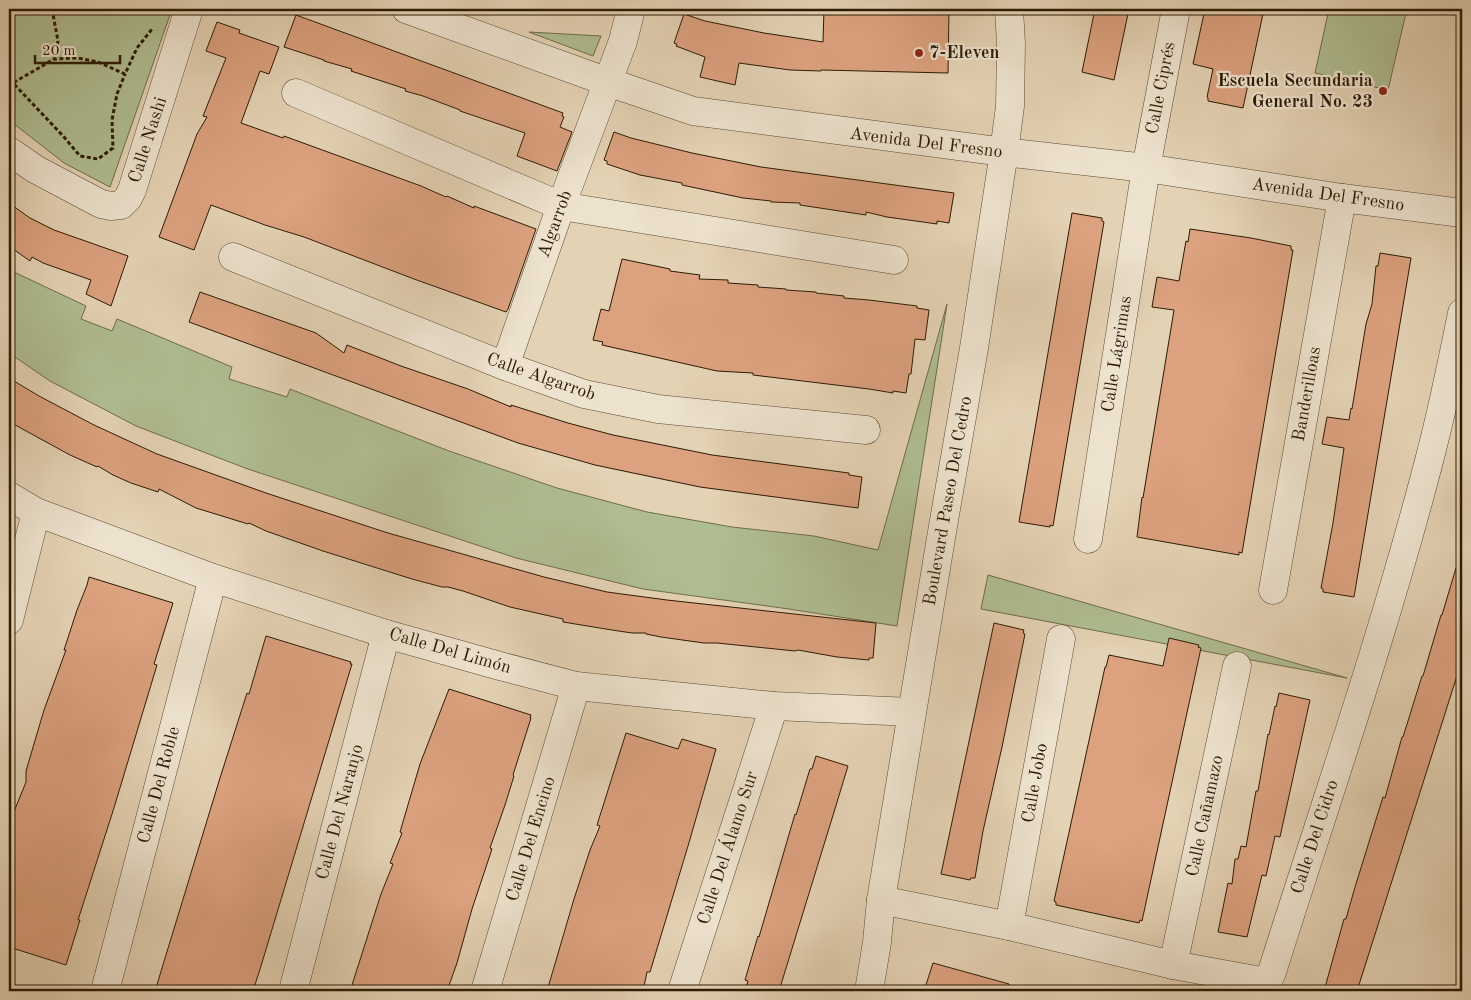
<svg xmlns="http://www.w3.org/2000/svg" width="1471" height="1000" font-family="'Old Standard TT',serif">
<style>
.green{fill:#afbd91;stroke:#6e6c4a}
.building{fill:#dca17f;stroke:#2c1b04}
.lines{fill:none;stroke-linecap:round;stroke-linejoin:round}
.minor-casing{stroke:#5a4930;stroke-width:29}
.tertiary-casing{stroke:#5a4930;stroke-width:29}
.path{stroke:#2c1b04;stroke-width:3;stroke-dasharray:4 2.5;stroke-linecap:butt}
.minor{stroke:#ede2ce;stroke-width:28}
.tertiary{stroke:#ede2ce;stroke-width:28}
.poi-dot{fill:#8f2418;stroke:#ede2ce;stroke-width:2}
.labels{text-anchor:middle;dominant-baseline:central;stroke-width:4.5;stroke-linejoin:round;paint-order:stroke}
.poi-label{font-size:18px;font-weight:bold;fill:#2c1b04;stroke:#ede2ce;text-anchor:start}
.street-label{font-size:18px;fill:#2c1b04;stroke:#ede2ce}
</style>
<rect width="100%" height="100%" fill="#e4d2b4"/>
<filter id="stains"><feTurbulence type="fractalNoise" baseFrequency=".004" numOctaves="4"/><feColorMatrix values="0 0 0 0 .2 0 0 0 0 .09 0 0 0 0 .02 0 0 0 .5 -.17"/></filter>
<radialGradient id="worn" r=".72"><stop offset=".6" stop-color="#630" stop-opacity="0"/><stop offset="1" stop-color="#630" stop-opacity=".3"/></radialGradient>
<!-- green -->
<g class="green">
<polygon points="9,9 172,9 110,187 64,163 9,120"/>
<polygon points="1329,9 1407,9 1388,90 1315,73"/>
<polygon points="529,32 601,36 593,56"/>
<polygon points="9,268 16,273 86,306 81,319 112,331 117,319 232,367 229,379 287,397 290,389 449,451 557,488 647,512 732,527 814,536 878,550 947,304 897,626 789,609 643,589 516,558 245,468 136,426 50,381 9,353"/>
<polygon points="988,575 1347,678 981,609"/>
</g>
<!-- building -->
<g class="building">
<polygon points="824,9 949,9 948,73 821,70 821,71 790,70 739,63 735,85 700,77 705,57 676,46 677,44 674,43 684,14 705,21 764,33 823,42"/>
<polygon points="1095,9 1129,9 1114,80 1082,72"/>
<polygon points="1205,9 1264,9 1243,108 1208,101 1208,98 1207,97 1213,69 1193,64"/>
<polygon points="296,15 563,113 562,116 564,117 560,127 572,132 557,171 517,156 525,133 460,111 460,110 423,96 405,91 406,89 351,71 352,69 324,61 324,60 284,47"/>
<polygon points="217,22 240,30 239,33 279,47 269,74 260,71 241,123 283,138 284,136 421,186 446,197 447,196 474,208 474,206 536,229 508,309 506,312 414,279 304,237 265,225 211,205 194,250 159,237 197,134 207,117 203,116 226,58 206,51"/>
<polygon points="614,132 631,138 692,153 761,167 954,193 949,223 937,221 937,224 923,222 887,217 866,212 866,215 800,205 800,203 771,202 771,201 743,198 682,185 682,183 640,175 607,164 607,161 604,160"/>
<polygon points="9,203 30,218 54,230 128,256 111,306 86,294 91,280 43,263 32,257 30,261 9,246"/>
<polygon points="1072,213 1102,218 1102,221 1104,222 1053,526 1050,525 1050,527 1019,522"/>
<polygon points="1190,229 1251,238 1291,246 1291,250 1293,250 1242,553 1239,552 1239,555 1137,537 1142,497 1143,498 1174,310 1152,307 1157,277 1179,281 1186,241 1188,242"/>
<polygon points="1380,253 1411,258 1354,597 1323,592 1323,589 1321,588 1333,523 1344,448 1322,444 1327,417 1349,420 1351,408 1352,409 1366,324 1372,304 1376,266 1378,266"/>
<polygon points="622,259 670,269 670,271 700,275 699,279 728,280 728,283 758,285 758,287 786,289 786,290 816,292 816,293 844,296 844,298 869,300 917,306 917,308 929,310 925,340 915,339 911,374 909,374 906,393 893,391 893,393 869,389 753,375 753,373 717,371 602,345 603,342 593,340 601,309 609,311"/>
<polygon points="200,292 316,333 344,353 347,345 401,366 468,389 511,407 511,405 568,423 613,435 712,455 849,473 849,475 862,477 858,508 700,487 595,465 518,443 189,322"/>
<polygon points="9,378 39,396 94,425 157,454 266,493 388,533 544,577 607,592 667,600 876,623 873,658 869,658 869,660 837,657 798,650 795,651 717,643 704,643 661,637 646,634 646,633 632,633 612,630 563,622 563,619 510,607 463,591 448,587 442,587 412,579 323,551 266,531 249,523 248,524 196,508 159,489 158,492 131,483 113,475 98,466 97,467 70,455 17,426 9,421"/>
<polygon points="1456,568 1462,569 1462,660 1357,991 1324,991 1344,919 1346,919 1355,887 1383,797 1385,798 1402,737 1403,737 1422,676 1423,676 1441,615 1442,615"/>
<polygon points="89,577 173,603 154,664 157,665 113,811 78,920 80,920 66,965 9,947 9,824 26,782 26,771 44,710 66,650 64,650 77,610 87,585"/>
<polygon points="994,623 1024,630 1023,633 1025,634 1002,747 983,831 975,878 971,878 970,880 941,874"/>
<polygon points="266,636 351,662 350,664 352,664 261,966 253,991 155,991 220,778 247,693 249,694"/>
<polygon points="1169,638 1199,645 1198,647 1201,648 1142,921 1140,920 1139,923 1056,905 1056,902 1054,901 1068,837 1105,667 1106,667 1109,655 1163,666"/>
<polygon points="449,689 531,715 530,718 531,718 513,775 514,776 505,805 490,848 492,849 472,909 457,963 447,991 354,991 355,986 352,985 381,894 393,864 390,863 402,833 400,832 420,764"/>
<polygon points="1279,693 1310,700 1280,837 1275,836 1266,876 1262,875 1247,937 1218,932 1228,883 1232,884 1235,859 1238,859 1241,846 1246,847 1256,791 1258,791 1268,734 1269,735 1275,706 1276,707"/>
<polygon points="626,733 678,749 682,739 716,749 688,846 650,972 647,972 643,991 547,991 574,899 590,850 600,826 597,825"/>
<polygon points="816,756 848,766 834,812 779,991 745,991 748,981 745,980 758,936 759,937 795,814 796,815 810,769 812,769"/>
<polygon points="933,963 1009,984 1008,991 924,991"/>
</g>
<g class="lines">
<defs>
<g id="minor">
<polyline points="296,93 561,206 894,260"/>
<polyline points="9,151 35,169 101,204 111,206 121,205 128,198 132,190 189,9"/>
<polyline points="233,257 505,366 584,394 658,409 866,430"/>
<polyline points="505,366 561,206 623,41 631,9"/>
<polyline points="9,496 36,512 213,578 386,634 500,666 576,686 774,706 912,712"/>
<polyline points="1088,539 1146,168 1176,9"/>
<polyline points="1273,590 1342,198"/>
<polyline points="9,620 36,512"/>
<path d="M881,900L1009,926L1173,965L1261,981L1267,979L1271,975C1325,804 1384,634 1429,461C1442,412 1452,363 1462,313"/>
<polyline points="1009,926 1061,639"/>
<polyline points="1173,965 1237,666"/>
<polyline points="105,991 213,578"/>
<polyline points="293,991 386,634"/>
<polyline points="485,991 576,686"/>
<polyline points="682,991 774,706"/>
</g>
<g id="tertiary">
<polyline points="406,9 608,82 693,111 1004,152 1146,168 1342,198 1462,213"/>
<polyline points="869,991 877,942 881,900 942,532 974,348 1004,152 1010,106 1011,44 1009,9"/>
</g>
</defs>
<!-- minor casing -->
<use href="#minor" class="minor-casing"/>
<!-- tertiary casing -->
<use href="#tertiary" class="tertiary-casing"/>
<!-- path -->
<g class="path">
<polyline points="52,9 58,41 54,59"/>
<polyline points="9,81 13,83 64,137 80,156 98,159 113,148 112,120 117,94 125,74"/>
<polyline points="9,87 13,83 54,59 78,58 98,62 125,74 137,48 152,29"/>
</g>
<!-- minor -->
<use href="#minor" class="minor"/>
<!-- tertiary -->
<use href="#tertiary" class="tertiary"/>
</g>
<!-- markers -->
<g class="poi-dot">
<circle cx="919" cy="53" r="5"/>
<circle cx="1383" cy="91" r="5"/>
</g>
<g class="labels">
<!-- poi labels -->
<g class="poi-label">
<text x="929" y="53">7-Eleven</text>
<text x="1373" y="81" text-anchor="end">Escuela Secundaria<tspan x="1373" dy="21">General No. 23</tspan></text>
</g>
<!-- street labels -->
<g class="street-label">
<text transform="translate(1161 88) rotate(-79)">Calle Ciprés</text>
<text transform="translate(148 140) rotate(-72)">Calle Nashi</text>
<text transform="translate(926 143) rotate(7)">Avenida Del Fresno</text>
<text transform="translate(1328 195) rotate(8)">Avenida Del Fresno</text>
<text transform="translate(555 224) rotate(-70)">Algarrob</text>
<text transform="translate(1117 354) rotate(-81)">Calle Lágrimas</text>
<text transform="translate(541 377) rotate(19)">Calle Algarrob</text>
<text transform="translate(1307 394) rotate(-80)">Banderilloas</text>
<text transform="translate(948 501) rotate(-80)">Boulevard Paseo Del Cedro</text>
<text transform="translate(450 651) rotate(16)">Calle Del Limón</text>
<text transform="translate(1035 783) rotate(-80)">Calle Jobo</text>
<text transform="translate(159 785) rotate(-75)">Calle Del Roble</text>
<text transform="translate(340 812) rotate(-75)">Calle Del Naranjo</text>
<text transform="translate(1205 816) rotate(-78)">Calle Cañamazo</text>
<text transform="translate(1315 837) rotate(-72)">Calle Del Cidro</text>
<text transform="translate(531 839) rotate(-73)">Calle Del Encino</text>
<text transform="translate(728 848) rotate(-72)">Calle Del Álamo Sur</text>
</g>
</g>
<!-- margin -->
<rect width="1471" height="1000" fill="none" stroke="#e4d2b4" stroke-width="30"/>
<rect x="10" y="10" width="1451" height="980" fill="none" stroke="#2c1b04" stroke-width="2.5"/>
<rect x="15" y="15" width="1441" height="970" fill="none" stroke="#2c1b04"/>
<!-- scale -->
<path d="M35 55v8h85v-8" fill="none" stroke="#2c1b04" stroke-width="2.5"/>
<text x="42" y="55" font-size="15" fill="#2c1b04" stroke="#ede2ce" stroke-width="4" paint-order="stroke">20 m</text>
<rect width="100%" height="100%" filter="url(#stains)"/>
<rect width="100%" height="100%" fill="url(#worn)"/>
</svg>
